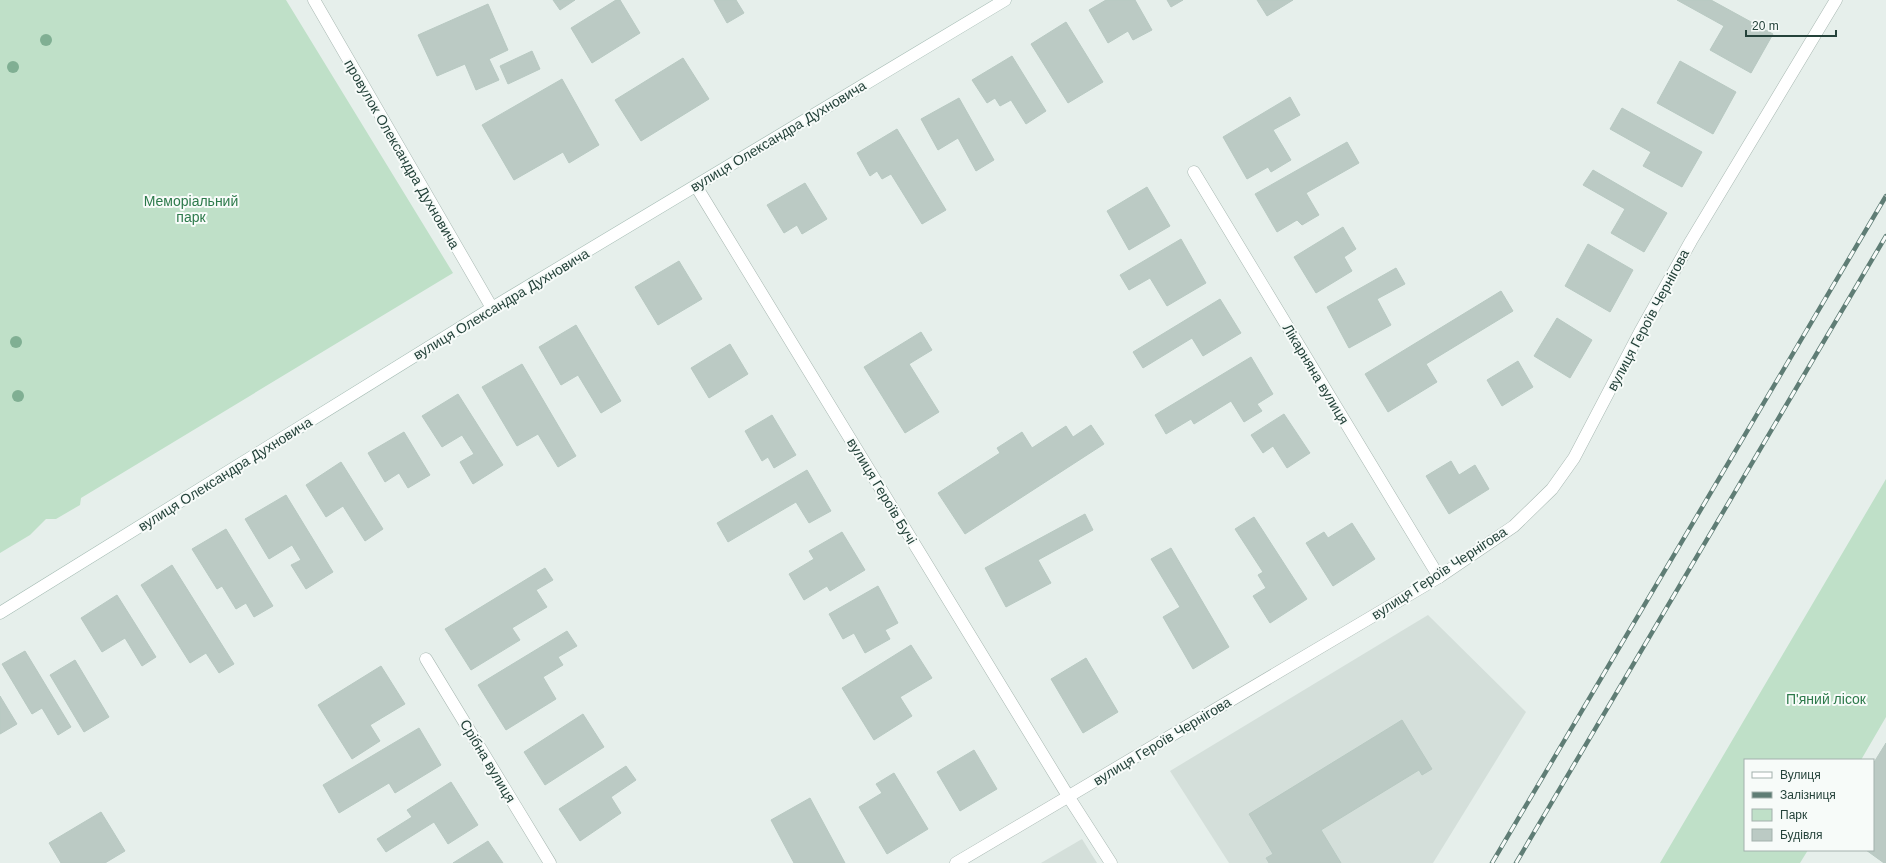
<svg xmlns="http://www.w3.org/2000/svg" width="1886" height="863" font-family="Arial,sans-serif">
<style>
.built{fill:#d4dfda}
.green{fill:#bfe0c8}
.building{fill:#bbcac4;stroke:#b8c9c2}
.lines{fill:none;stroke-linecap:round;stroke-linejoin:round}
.service-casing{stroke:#a8b8b2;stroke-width:13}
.minor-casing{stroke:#a8b8b2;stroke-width:13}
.secondary-casing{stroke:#a4bbb3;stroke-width:13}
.service{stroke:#fff;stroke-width:12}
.minor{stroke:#fff;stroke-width:12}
.secondary{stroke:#fff;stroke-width:12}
.rail-casing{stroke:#5f7d75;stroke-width:4.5}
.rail{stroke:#f7fbf9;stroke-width:3;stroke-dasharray:9;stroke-linecap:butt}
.tree{fill:#80af93}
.labels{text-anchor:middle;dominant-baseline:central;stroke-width:4;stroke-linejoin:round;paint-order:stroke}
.street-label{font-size:14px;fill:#24423a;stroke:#f7fbf9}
.park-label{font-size:14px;fill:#2d7a4b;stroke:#f7fbf9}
</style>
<rect width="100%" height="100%" fill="#e6efeb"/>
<!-- built -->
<g class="built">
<polygon points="1428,615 1526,712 1433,863 1229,863 1170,771"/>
<polygon points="1082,839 1097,863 1041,863"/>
</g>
<!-- green -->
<g class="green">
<polygon points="0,0 286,0 453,273 81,498 80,505 56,519 46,519 30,535 0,553"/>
<polygon points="1886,479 1886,717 1861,760 1745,760 1745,850 1808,850 1800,863 1660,863"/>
</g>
<!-- building -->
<g class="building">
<polygon points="553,0 575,0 560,10"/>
<polygon points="616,0 620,0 640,33 592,63 571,28"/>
<polygon points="714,0 736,0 744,13 727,23"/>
<polygon points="1106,0 1135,0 1152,30 1133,40 1128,31 1108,43 1089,10"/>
<polygon points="1167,0 1183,0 1171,7"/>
<polygon points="1257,0 1293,0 1267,16"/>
<polygon points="1677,0 1711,0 1773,34 1751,73 1710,50 1724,26"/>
<polygon points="488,4 508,50 489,59 499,80 476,90 465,64 437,76 418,35"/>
<polygon points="1066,22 1103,82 1068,103 1031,44"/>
<polygon points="532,51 540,69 508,84 500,66"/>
<polygon points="1012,56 1046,111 1026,124 1011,100 1000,106 995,98 987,103 972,80"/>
<polygon points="683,58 709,99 641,141 615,100"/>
<polygon points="1680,61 1736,92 1713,134 1657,103"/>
<polygon points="562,79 599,145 569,163 563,152 514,180 482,125"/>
<polygon points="1290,97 1300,115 1273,130 1291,160 1271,172 1268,167 1247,179 1223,137"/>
<polygon points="959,98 994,160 976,171 958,138 938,150 921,119"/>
<polygon points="1622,108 1702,152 1682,187 1643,166 1651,152 1610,129"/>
<polygon points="897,129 946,210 922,224 891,174 882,179 877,171 870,176 857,153"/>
<polygon points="1347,142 1359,163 1306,193 1319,215 1302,225 1297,220 1277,232 1255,194"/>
<polygon points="1593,170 1667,213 1644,252 1611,233 1625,209 1583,185"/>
<polygon points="805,183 827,219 802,234 797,225 784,233 767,205"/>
<polygon points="1147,187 1170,226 1129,250 1107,211"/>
<polygon points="1343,227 1356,249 1344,257 1352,271 1316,293 1294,257"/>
<polygon points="1181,239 1206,283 1167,306 1150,278 1129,290 1120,275"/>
<polygon points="1588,244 1633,270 1610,312 1565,286"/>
<polygon points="679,261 702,299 658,325 635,287"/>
<polygon points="1396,268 1405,284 1377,299 1391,325 1349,348 1327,307"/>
<polygon points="1501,291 1513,311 1426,364 1437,382 1388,412 1365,374"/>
<polygon points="1220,299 1241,333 1203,356 1192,338 1143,368 1133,352"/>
<polygon points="1557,318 1592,340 1570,378 1534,356"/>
<polygon points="576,325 621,401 601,413 578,375 561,385 539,347"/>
<polygon points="921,332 932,350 909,364 939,412 905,433 864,367"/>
<polygon points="730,344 748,374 709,398 691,368"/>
<polygon points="1251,357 1273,394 1257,404 1262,411 1244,422 1231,401 1194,424 1191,419 1166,434 1155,415"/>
<polygon points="1518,361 1533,387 1502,406 1487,380"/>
<polygon points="522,364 576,456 558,467 538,434 517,446 482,387"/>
<polygon points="458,394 503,465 473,484 460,462 474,454 462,435 442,447 422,416"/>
<polygon points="1284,414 1310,453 1287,468 1273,446 1263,453 1251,435"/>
<polygon points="772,415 796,455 774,468 768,457 762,461 745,431"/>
<polygon points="1091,425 1104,444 965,534 938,493 1000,453 997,448 1022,432 1032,448 1066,426 1073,437"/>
<polygon points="404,432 430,475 408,488 399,473 385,482 368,453"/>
<polygon points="1451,461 1459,475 1475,465 1489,489 1449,514 1426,476"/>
<polygon points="341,462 383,529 365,541 343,506 326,517 306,485"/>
<polygon points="807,470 831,511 809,523 796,502 728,542 717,523"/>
<polygon points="286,495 333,572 306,589 291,565 301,560 292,545 269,559 245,519"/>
<polygon points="1085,514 1093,530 1038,560 1051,583 1006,607 985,568"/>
<polygon points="1254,517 1307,599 1270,623 1253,596 1266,588 1258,575 1263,572 1235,529"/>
<polygon points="1352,523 1375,559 1333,586 1306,543 1324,532 1328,538"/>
<polygon points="226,529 273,606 254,617 246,603 236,609 222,586 217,589 192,549"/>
<polygon points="842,532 865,570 830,591 827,586 804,600 789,574 814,559 809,551"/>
<polygon points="1171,548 1229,647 1193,669 1163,617 1180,607 1151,559"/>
<polygon points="172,565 234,664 219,673 206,653 190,663 141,585"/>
<polygon points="545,568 553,580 536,590 547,607 512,628 520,640 471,670 445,629"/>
<polygon points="878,586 898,623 885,630 890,639 865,653 854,633 843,639 829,614"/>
<polygon points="117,595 156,657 142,666 125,638 102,652 81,618"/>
<polygon points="567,631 577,646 558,657 563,665 543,677 556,699 506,730 478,685"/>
<polygon points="911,645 932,678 900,697 912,716 874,740 842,688"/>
<polygon points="25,651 71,727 58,735 42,708 32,714 2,664"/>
<polygon points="1086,658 1118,712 1083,733 1051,679"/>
<polygon points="75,660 109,717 84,732 50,675"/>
<polygon points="381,666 405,704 370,725 380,741 352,759 318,705"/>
<polygon points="0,696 17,724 0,734"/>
<polygon points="583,714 604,747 545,785 524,752"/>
<polygon points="1402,720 1432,769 1422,775 1419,770 1321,830 1341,863 1269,863 1266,858 1273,854 1249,814"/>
<polygon points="419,728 441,765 395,793 389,783 339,813 323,785"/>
<polygon points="1886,743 1886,863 1884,863 1866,850 1873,850 1873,764"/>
<polygon points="974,750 997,789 960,811 937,772"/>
<polygon points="626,766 636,780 611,797 621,813 580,841 559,809"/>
<polygon points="894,773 928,829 887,854 859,807 882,793 876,784"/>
<polygon points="451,782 478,825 448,844 434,822 386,852 377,839 412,817 407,810"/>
<polygon points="810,798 845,863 794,863 771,820"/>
<polygon points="101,812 125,851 105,863 61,863 49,843"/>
<polygon points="488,841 503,863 453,863"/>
</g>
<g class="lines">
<defs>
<polyline id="service" points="1068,796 1111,863"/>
<g id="minor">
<polyline points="314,0 492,308"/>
<polyline points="1194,172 1439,577"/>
<polyline points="696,186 1068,796"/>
<polyline points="426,659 550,863"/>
<polyline points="956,863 1439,577 1514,526 1552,489 1574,458 1640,332 1691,241 1836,0"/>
</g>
<polyline id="secondary" points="0,613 492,308 1005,0"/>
</defs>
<!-- service casing -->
<use href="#service" class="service-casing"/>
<!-- minor casing -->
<use href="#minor" class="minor-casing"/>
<!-- secondary casing -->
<use href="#secondary" class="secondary-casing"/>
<!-- service -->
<use href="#service" class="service"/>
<!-- minor -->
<use href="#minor" class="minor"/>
<!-- secondary -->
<use href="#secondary" class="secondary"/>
<defs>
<g id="rail">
<polyline points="1492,863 1886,196"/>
<polyline points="1516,863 1886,236"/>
</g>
</defs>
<!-- rail casing -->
<use href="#rail" class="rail-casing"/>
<!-- rail -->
<use href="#rail" class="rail"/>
</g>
<!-- trees -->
<g class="tree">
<circle cx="46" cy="40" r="6"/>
<circle cx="13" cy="67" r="6"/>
<circle cx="16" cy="342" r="6"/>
<circle cx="18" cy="396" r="6"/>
</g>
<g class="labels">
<!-- street labels -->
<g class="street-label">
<text transform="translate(778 136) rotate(-31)">вулиця Олександра Духновича</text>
<text transform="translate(402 154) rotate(60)">провулок Олександра Духновича</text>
<text transform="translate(501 304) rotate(-31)">вулиця Олександра Духновича</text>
<text transform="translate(1648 320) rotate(-62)">вулиця Героїв Чернігова</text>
<text transform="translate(1316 374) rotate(59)">Лікарняна вулиця</text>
<text transform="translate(225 474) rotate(-32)">вулиця Олександра Духновича</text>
<text transform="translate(882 491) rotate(59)">вулиця Героїв Бучі</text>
<text transform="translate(1439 573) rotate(-33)">вулиця Героїв Чернігова</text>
<text transform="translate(1162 741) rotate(-31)">вулиця Героїв Чернігова</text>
<text transform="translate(488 761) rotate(59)">Срібна вулиця</text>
</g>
<!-- park labels -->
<g class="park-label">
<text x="191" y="201">Меморіальний<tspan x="191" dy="16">парк</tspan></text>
<text x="1826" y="699">П'яний лісок</text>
</g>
</g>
<!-- legend -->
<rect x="1744" y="759" width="130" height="92" fill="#f7fbf9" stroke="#a3b1ad"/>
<rect x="1752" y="772" width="20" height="6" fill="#ffffff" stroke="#a3b1ad"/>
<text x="1780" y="779" font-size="12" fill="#24423a">Вулиця</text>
<rect x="1752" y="792" width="20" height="6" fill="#5f7d75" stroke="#a3b1ad"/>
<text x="1780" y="799" font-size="12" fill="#24423a">Залізниця</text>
<rect x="1752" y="809" width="20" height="12" fill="#bfe0c8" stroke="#a3b1ad"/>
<text x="1780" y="819" font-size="12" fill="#24423a">Парк</text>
<rect x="1752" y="829" width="20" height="12" fill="#bbcac4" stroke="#a3b1ad"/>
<text x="1780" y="839" font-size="12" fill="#24423a">Будівля</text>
<!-- scale -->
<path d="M1746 30v6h90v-6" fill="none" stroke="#24423a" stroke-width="2"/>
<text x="1752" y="30" font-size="12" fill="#24423a" stroke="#f7fbf9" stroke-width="3" paint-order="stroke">20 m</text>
</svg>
